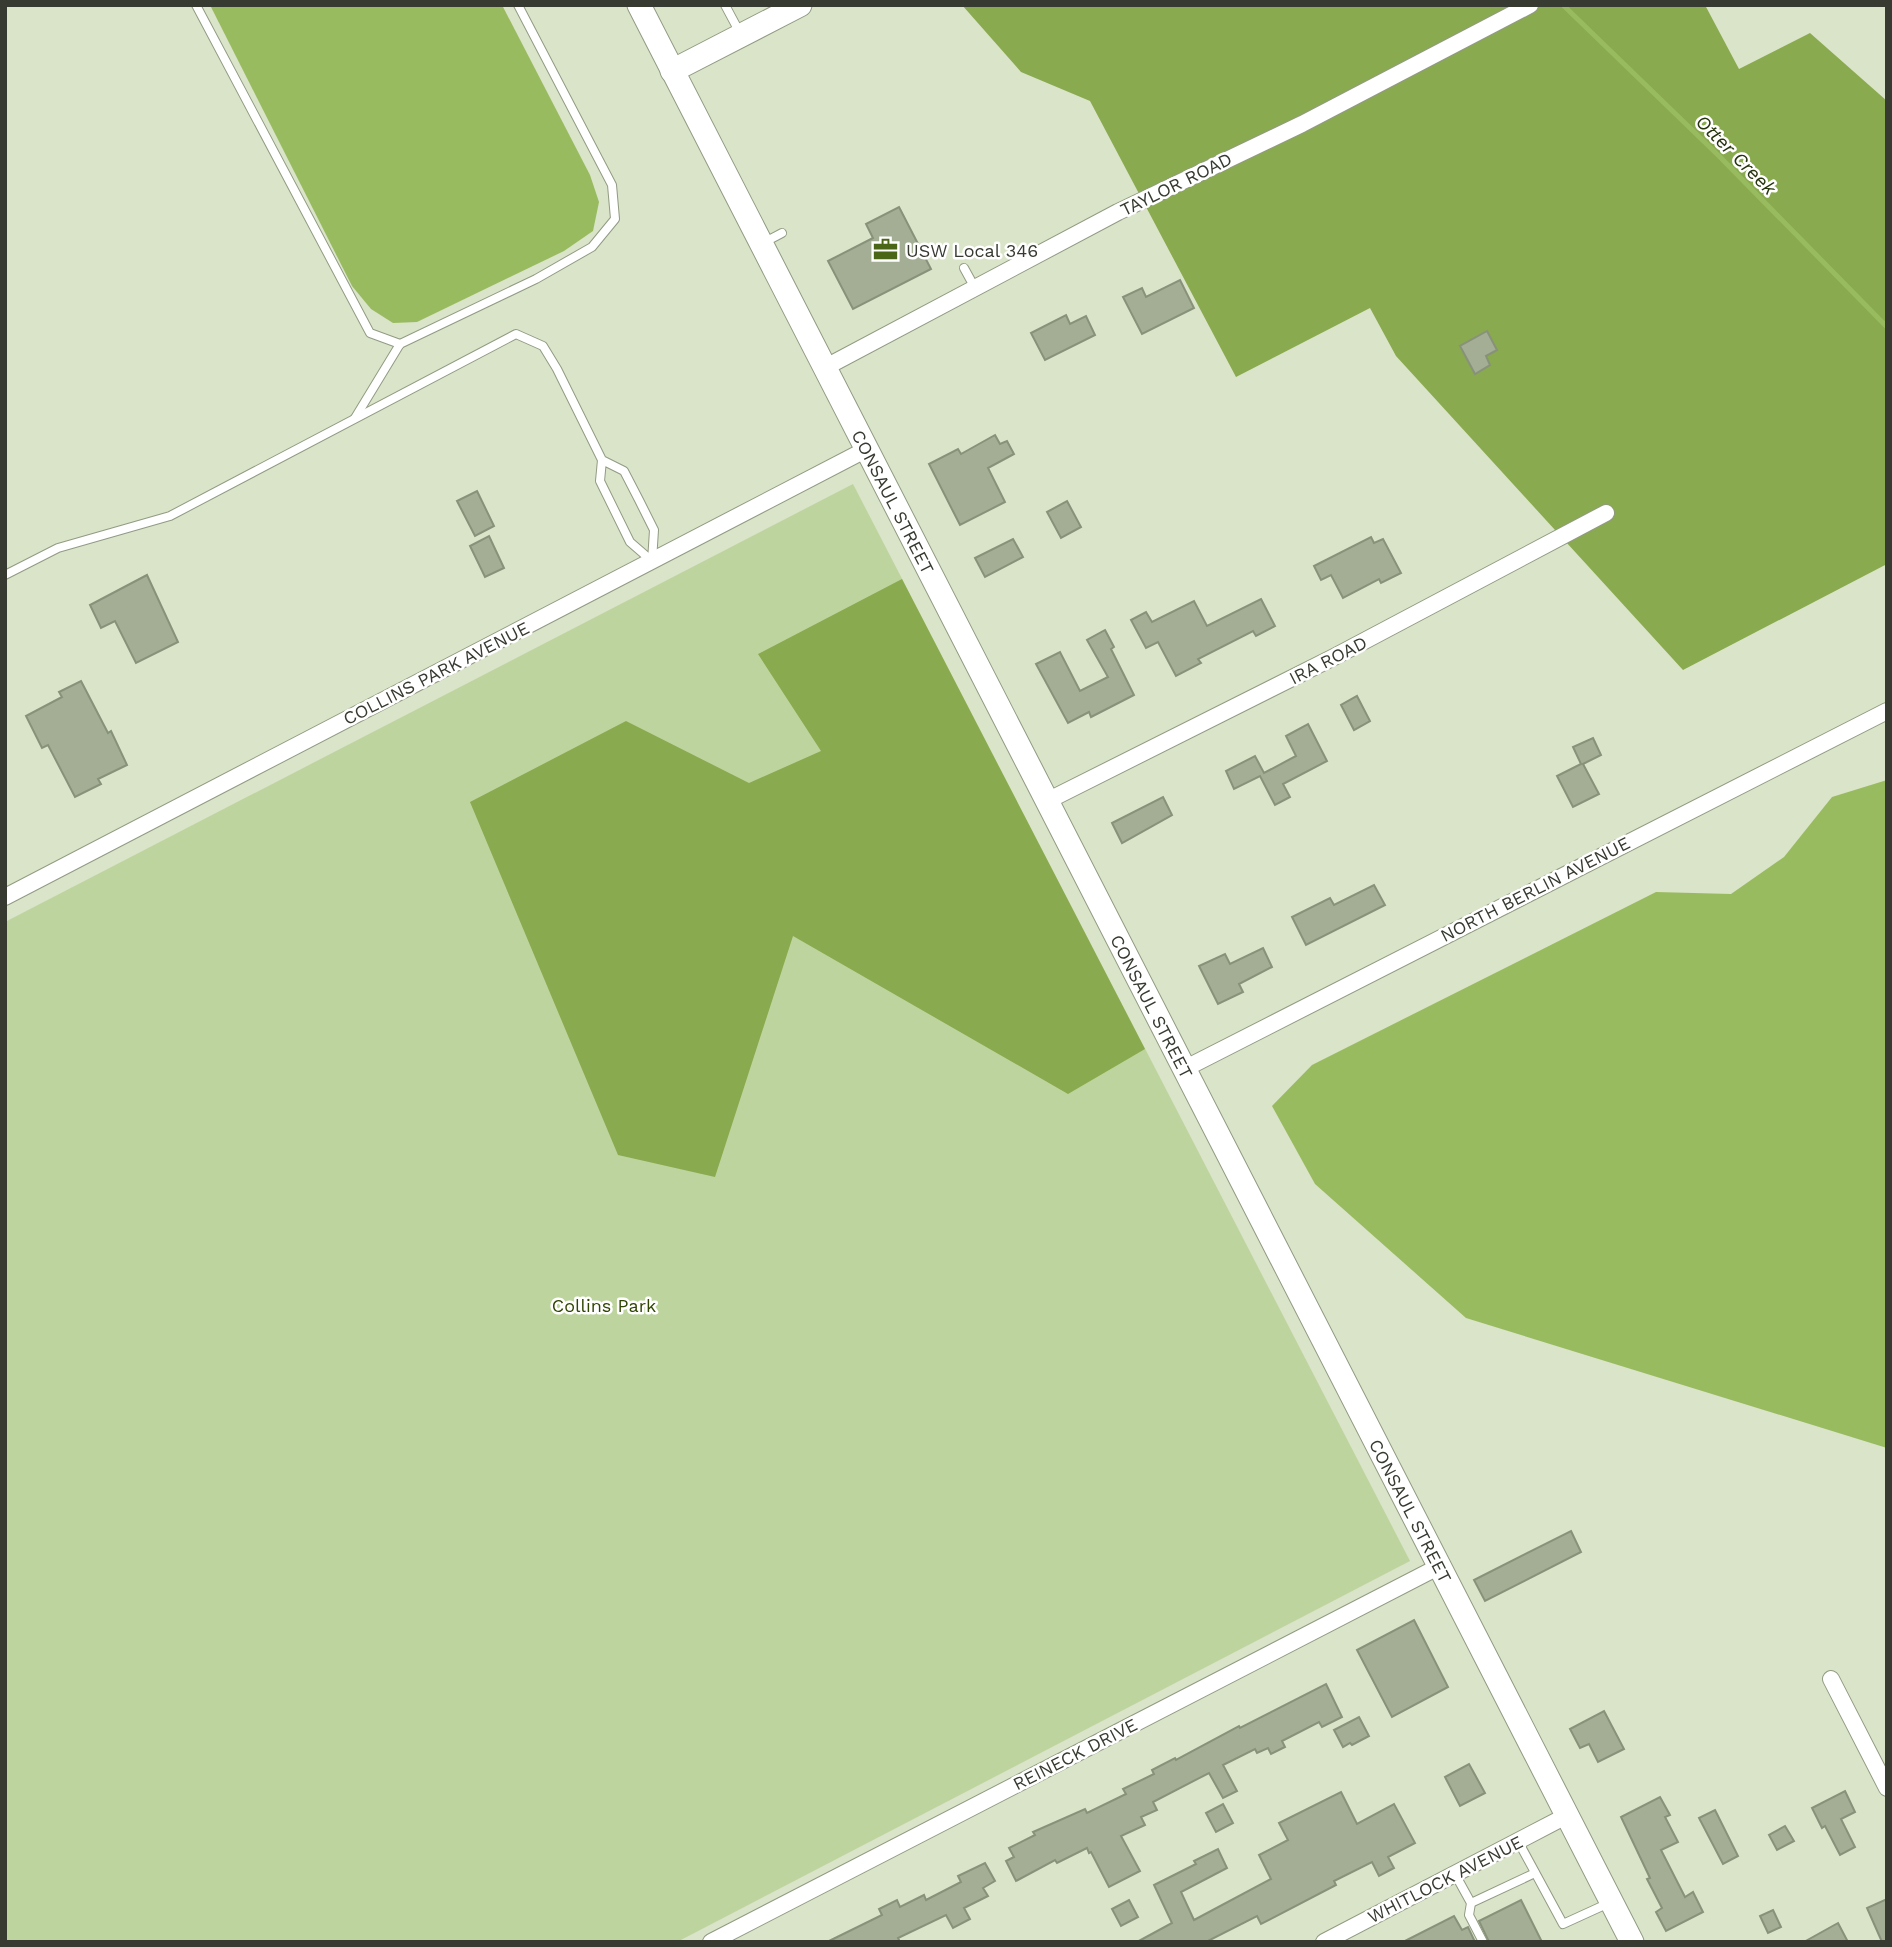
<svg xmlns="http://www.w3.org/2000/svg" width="1892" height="1947" font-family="'Work Sans',sans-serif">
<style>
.green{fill:#bed49e}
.forest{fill:#89aa4e}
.water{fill:#99bb5f}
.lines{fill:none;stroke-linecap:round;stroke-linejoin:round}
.stream{stroke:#99bb5f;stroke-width:5}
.building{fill:#a3ae95;stroke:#88927a;stroke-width:2}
.lane-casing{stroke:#919b83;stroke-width:10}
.street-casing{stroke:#919b83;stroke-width:18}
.secondary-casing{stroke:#919b83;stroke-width:25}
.lane{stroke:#fff;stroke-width:8}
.street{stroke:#fff;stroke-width:16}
.secondary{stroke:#fff;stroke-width:23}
.labels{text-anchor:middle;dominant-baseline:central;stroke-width:5;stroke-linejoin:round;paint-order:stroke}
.street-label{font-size:18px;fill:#363a30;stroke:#fff}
.poi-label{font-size:18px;fill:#363a30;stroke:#fff;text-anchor:start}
.park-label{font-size:18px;fill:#304500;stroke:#fff}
.water-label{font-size:19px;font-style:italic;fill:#27350e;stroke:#fff}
</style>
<rect width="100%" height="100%" fill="#d9e4c9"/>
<!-- green -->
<polygon class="green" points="853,484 1410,1561 677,1942 5,1942 5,922"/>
<!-- forest -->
<g class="forest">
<polygon points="962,5 1705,5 1739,69 1810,33 1887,101 1887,564 1683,670 1396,356 1370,308 1236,377 1090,101 1021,72"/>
<polygon points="902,579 1145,1049 1068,1094 793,936 715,1177 618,1155 470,802 626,721 749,783 821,751 758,654"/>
</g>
<!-- water -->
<g class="water">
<polygon points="210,5 502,5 590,175 599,202 593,231 564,251 417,322 393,323 371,309 352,286"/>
<polygon points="1887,780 1887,1448 1466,1318 1315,1184 1272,1106 1312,1065 1656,892 1731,894 1784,857 1832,797"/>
</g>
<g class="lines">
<!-- stream -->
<polyline class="stream" points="1563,5 1719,156 1887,327"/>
</g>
<!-- building -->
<g class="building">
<polygon points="899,207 931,269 853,309 828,261 873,238 866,224"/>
<polygon points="1180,280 1194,308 1142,334 1123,297 1142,288 1146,297"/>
<polygon points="1066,315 1070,324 1086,316 1095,335 1045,360 1031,333"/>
<polygon points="1487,331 1497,350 1486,356 1490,365 1475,374 1460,346"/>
<polygon points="995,435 1000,444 1007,441 1014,454 988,468 1005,502 960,525 929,464 958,449 961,454"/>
<polygon points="477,491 494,526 475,536 457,501"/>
<polygon points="1067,501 1081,527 1061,538 1047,512"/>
<polygon points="489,536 504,568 485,577 470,546"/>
<polygon points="1371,537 1374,543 1383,539 1401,573 1381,583 1379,579 1343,598 1331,575 1321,580 1314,566"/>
<polygon points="1013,539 1023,557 985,577 975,558"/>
<polygon points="147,575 178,642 136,663 115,621 101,628 90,605"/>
<polygon points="1261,599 1275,626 1256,636 1253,631 1198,659 1201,663 1176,676 1158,642 1146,648 1131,620 1146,612 1152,622 1194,601 1207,626"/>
<polygon points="1105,630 1114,647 1111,649 1134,695 1091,717 1089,712 1068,723 1036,664 1060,652 1080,691 1108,677 1087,640"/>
<polygon points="81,681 108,733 111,731 127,765 98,779 101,784 75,797 48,745 42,748 26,716 62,697 59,692"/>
<polygon points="1357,696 1370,721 1354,730 1341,705"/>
<polygon points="1308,724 1327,761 1283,784 1290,797 1275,805 1260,776 1234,789 1226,771 1255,756 1264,773 1296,756 1286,736"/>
<polygon points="1593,738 1601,755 1583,764 1599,794 1573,807 1557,776 1581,764 1573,747"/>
<polygon points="1163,797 1172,815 1122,843 1112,823"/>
<polygon points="1374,885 1385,905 1306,945 1292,917 1330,898 1334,905"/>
<polygon points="1263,948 1272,967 1239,984 1243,992 1218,1004 1199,966 1225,954 1230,964"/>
<polygon points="1571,1531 1581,1552 1485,1601 1474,1580"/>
<polygon points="1414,1620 1448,1687 1392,1717 1357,1650"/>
<polygon points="1326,1684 1342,1717 1322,1727 1319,1722 1282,1741 1285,1747 1271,1754 1268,1748 1257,1753 1255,1749 1223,1765 1237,1791 1223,1798 1209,1773 1153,1802 1157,1810 1141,1817 1145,1825 1121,1836 1140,1871 1109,1887 1091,1852 1089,1853 1087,1848 1057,1863 1055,1860 1016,1881 1006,1861 1014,1857 1009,1848 1035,1835 1033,1832 1085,1809 1087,1813 1126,1794 1123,1789 1154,1774 1152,1770 1175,1758 1176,1760 1239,1726 1240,1728"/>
<polygon points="1604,1711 1624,1749 1598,1762 1589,1744 1580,1748 1570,1729"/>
<polygon points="1359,1717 1369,1736 1352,1745 1350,1743 1343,1747 1334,1730"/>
<polygon points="1469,1764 1485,1793 1460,1806 1445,1777"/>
<polygon points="1845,1791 1855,1812 1841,1819 1855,1847 1840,1855 1825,1826 1822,1828 1812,1808"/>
<polygon points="1341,1792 1357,1824 1394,1804 1415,1843 1388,1857 1394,1868 1379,1876 1372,1862 1334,1881 1336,1885 1261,1924 1257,1916 1206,1942 1137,1942 1172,1923 1154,1885 1196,1864 1194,1861 1218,1849 1227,1868 1181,1892 1194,1920 1271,1879 1259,1855 1288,1840 1279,1823"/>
<polygon points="1660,1797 1670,1815 1665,1817 1678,1842 1661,1850 1685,1897 1693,1892 1703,1912 1666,1931 1656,1912 1662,1908 1647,1879 1650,1878 1621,1817"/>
<polygon points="1223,1804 1233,1823 1216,1832 1206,1813"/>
<polygon points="1715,1810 1738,1856 1723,1864 1699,1818"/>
<polygon points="1785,1826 1794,1841 1777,1850 1769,1835"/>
<polygon points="985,1863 995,1881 983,1888 988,1896 964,1908 970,1919 953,1928 946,1915 898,1938 900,1942 827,1942 882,1915 879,1909 897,1900 900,1907 924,1895 926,1900 961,1882 958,1876"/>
<polygon points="1887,1899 1887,1942 1882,1942 1867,1908"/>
<polygon points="1129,1900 1138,1917 1121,1926 1112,1909"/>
<polygon points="1521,1900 1542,1942 1489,1942 1479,1921"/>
<polygon points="1773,1910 1781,1927 1768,1933 1760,1916"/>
<polygon points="1454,1916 1462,1930 1468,1927 1475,1942 1403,1942"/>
<polygon points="1838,1923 1848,1942 1804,1942"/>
</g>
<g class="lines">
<defs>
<g id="lane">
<polyline points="196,5 370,333 400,344"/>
<polyline points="725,5 740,33"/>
<polyline points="763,243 782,233"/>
<polyline points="964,268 975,288"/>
<polyline points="355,418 400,344 536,279 592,247 615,219 612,185 518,5"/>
<polyline points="5,575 58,548 170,516 516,334 543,346 557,369 602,460 600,481 630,542 652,561 654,530 639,500 624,471 602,460"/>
<polyline points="1518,1841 1563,1924 1609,1903"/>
<polyline points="1455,1874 1471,1903 1469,1915 1483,1942"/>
<polyline points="1471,1903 1535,1873"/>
</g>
<g id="street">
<polyline points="826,367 1118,212 1302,124 1530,5"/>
<polyline points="1047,801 1334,657 1606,513"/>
<polyline points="5,897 867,449"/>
<polyline points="1184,1069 1887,711"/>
<polyline points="1831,1679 1887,1788"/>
<polyline points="711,1942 1440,1566"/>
<polyline points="1324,1942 1566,1816"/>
</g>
<g id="secondary">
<path id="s1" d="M639,5L1632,1942"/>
<polyline points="672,71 800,5"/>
</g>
</defs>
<!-- lane casing -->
<use href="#lane" class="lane-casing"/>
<!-- street casing -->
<use href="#street" class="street-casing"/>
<!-- secondary casing -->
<use href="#secondary" class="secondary-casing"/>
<!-- lane -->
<use href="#lane" class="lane"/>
<!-- street -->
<use href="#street" class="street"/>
<!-- secondary -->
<use href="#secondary" class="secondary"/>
</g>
<!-- icons -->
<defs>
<symbol id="office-bare" viewBox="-9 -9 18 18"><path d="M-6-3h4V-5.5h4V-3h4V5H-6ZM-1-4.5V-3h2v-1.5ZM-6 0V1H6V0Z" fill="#4c6617" stroke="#fff" stroke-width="2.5" paint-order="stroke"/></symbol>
</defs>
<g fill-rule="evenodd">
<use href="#office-bare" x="868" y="232" width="35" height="35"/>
</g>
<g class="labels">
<!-- street labels -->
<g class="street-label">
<text transform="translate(1176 184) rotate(-26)">TAYLOR ROAD</text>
<text stroke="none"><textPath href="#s1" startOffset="558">CONSAUL STREET</textPath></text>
<text transform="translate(1328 660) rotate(-27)">IRA ROAD</text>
<text transform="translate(436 673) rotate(-27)">COLLINS PARK AVENUE</text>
<text transform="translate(1535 889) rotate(-27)">NORTH BERLIN AVENUE</text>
<text stroke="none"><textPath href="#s1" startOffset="1125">CONSAUL STREET</textPath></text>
<text stroke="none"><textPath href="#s1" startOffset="1692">CONSAUL STREET</textPath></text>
<text transform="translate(1075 1754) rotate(-27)">REINECK DRIVE</text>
<text transform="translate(1445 1879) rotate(-27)">WHITLOCK AVENUE</text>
</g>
<!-- poi labels -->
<g class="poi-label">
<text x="906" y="250">USW Local 346</text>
</g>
<!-- park labels -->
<g class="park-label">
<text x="604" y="1305">Collins Park</text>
</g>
<!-- water labels -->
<g class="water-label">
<text transform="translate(1736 155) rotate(45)">Otter Creek</text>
</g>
</g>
<!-- border -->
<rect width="1892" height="1947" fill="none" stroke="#363a30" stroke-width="14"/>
</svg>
